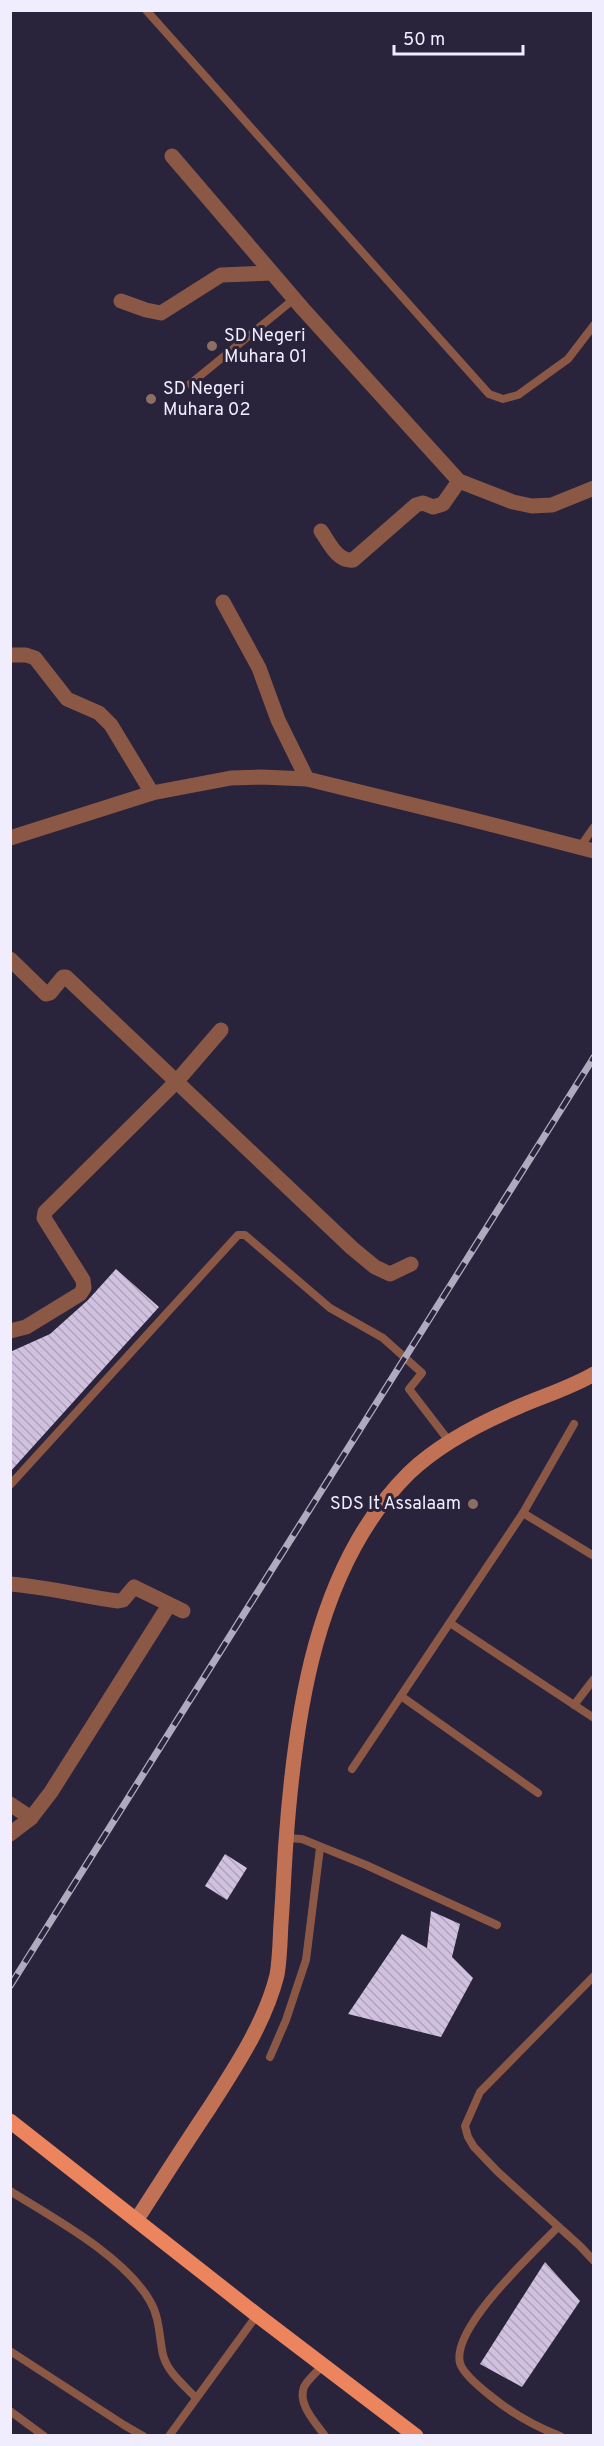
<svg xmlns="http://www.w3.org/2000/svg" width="604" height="2446" font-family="Overpass,sans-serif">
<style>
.building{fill:url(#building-back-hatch)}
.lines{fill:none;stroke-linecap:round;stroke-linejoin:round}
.lane{stroke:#8a5845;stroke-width:8}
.street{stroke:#8a5845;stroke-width:15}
.secondary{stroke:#c17254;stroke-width:15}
.primary{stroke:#ec855e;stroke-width:15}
.rail-casing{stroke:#afabbe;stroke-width:7}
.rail{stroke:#29233c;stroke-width:4.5;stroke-dasharray:14;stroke-linecap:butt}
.education-dot{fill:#8d6e63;stroke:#29233c;stroke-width:2}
.labels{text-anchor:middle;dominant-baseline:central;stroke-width:6;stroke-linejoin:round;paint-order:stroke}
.poi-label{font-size:18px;fill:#f0edfe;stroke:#29233c;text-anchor:start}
</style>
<defs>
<pattern id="building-back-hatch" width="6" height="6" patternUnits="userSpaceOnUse" patternTransform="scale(1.5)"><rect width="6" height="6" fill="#d1c1e0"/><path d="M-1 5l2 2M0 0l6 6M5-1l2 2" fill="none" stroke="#afa2bb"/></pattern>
</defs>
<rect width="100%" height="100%" fill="#29233c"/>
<!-- building -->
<g class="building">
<polygon points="116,1269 159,1307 10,1472 10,1352 50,1334 88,1300"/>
<polygon points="225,1854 247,1868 227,1900 205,1886"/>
<polygon points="431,1911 460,1924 452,1957 473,1978 441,2037 348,2014 402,1934 427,1948"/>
<polygon points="545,2262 580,2301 522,2387 480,2364"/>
</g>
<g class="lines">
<!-- lane -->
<g class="lane">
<polyline points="146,10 489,394 503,399 518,395 568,359 594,325"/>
<polyline points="190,384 294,299"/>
<polyline points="580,847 594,827"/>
<polyline points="10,1485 238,1235 245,1235 330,1308 383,1338 422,1373 409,1389 449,1441"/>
<polyline points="523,1513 574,1424"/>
<polyline points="450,1623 594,1718"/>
<polyline points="401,1696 538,1793"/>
<polyline points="574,1705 594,1679"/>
<polyline points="352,1769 523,1513 594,1556"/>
<polyline points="286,1838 302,1839 366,1865 497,1925"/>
<polyline points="594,1976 480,2092 465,2126 468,2137 474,2147 498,2172 580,2246 594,2261"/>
<polyline points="270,2057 286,2020 306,1960 320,1848"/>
<path d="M10,2191C55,2219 124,2256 150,2301C160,2318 159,2337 163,2355C168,2373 184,2385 196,2398"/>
<path d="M558,2227C533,2253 451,2328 460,2363C463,2374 483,2390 492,2397C513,2414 534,2426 560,2436"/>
<polyline points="10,2351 124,2425 143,2436"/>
<path d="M323,2365C318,2371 307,2380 304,2387C297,2404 316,2423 325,2436"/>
<polyline points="10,2411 44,2436"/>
<polyline points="169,2436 257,2315"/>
</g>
<!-- street -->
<g class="street">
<polyline points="172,156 303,309 459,481 513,502 532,506 552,505 594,488"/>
<polyline points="121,301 146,310 161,313 221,275 272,273"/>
<path d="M321,531C329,542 337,562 353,560L416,505L423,503L433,507L443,504L459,481"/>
<polyline points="223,602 259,668 278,720 307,779"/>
<polyline points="10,655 26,655 35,658 67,699 99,713 111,725 152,793"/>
<polyline points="10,838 152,793 231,778 261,777 307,779 462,817 594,851"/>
<polyline points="10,959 46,994 50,993 63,977 66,977 352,1248 375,1267 390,1274 411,1264"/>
<polyline points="10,1331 26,1327 80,1294 84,1288 83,1280 44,1218 45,1212 177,1081 221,1030"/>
<path d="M10,1584C47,1587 82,1596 118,1601L123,1600L134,1587L183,1611"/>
<polyline points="10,1804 31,1818"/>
<polyline points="10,1834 31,1818 51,1792 169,1605"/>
</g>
<!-- secondary -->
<path class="secondary" d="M137,2219C161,2182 185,2144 210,2107C236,2066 265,2023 277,1975C280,1958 280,1940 281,1923C283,1896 284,1869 286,1841C295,1716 315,1566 409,1473C439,1444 480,1423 518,1407C543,1396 570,1388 594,1374"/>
<!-- primary -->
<polyline class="primary" points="10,2121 257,2315 416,2436"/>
<defs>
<polyline id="rail" points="10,1986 594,1057"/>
</defs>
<!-- rail casing -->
<use href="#rail" class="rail-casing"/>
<!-- rail -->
<use href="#rail" class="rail"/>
</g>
<!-- markers -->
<g class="education-dot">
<circle cx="212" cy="346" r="6"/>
<circle cx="151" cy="399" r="6"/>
<circle cx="473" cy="1504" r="6"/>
</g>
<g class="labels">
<!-- poi labels -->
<g class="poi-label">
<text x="224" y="336">SD Negeri<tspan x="224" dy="21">Muhara 01</tspan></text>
<text x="163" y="389">SD Negeri<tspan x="163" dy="21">Muhara 02</tspan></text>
<text x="461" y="1504" text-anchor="end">SDS It Assalaam</text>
</g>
</g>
<!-- border -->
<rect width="604" height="2446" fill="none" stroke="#f0edfe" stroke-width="24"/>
<!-- scale -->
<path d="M394 45v9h129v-9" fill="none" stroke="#f0edfe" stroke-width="3"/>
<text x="403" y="45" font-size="18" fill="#f0edfe" stroke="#29233c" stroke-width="4.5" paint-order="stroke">50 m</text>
</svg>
